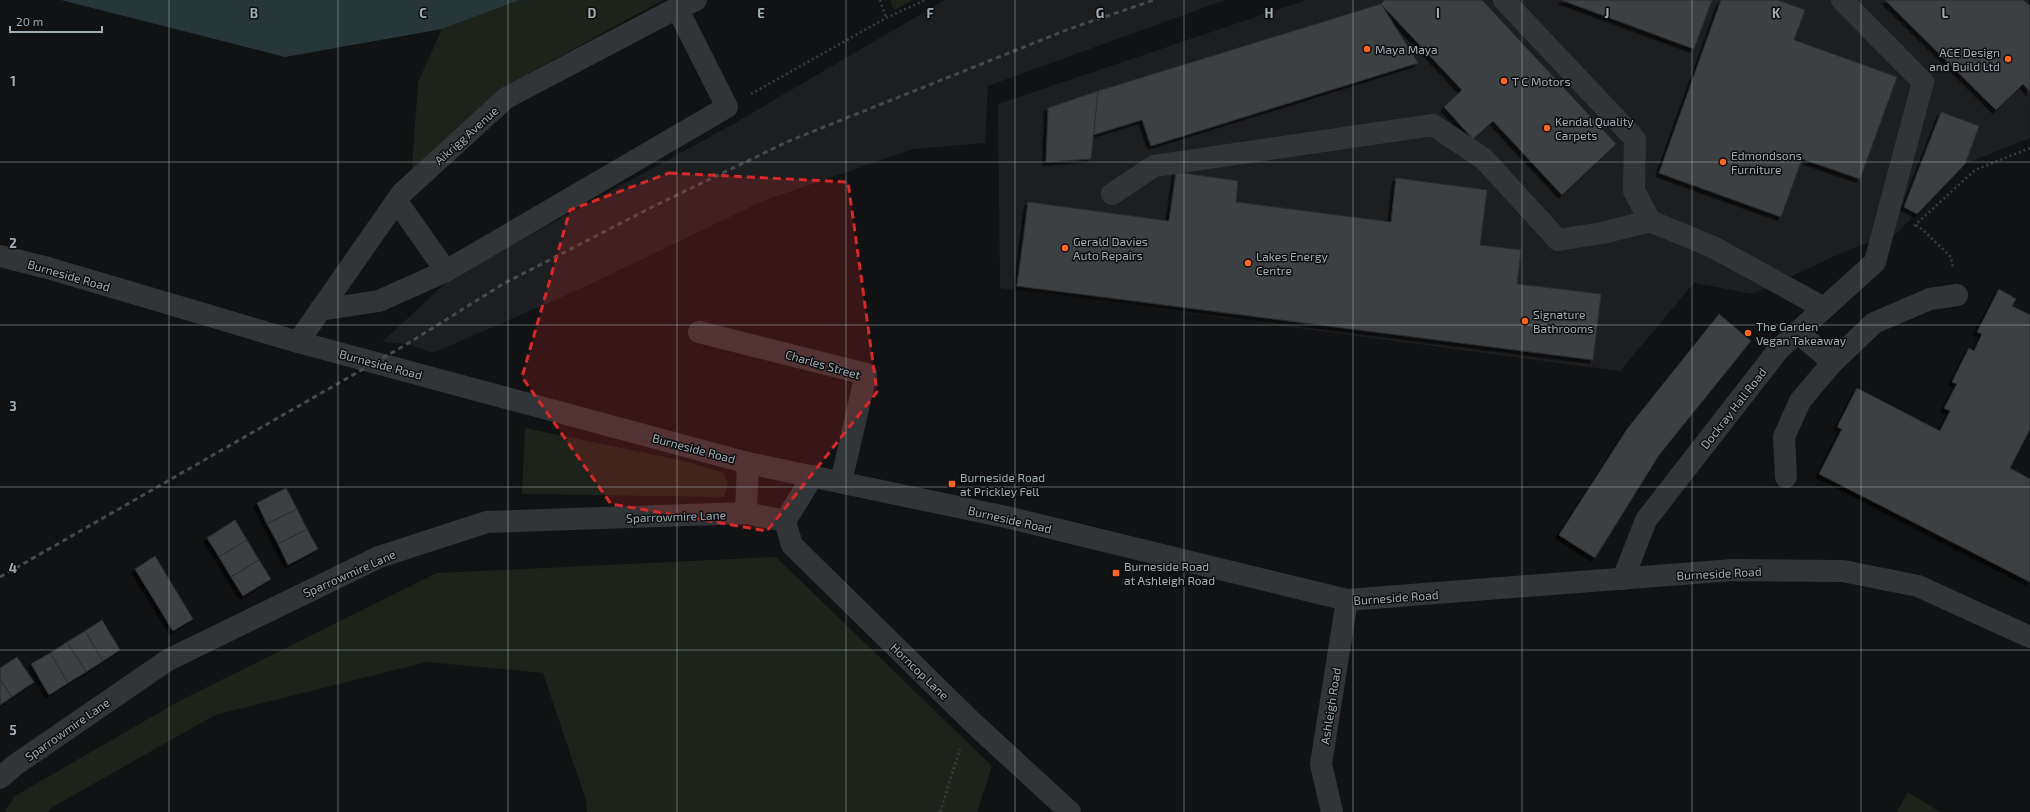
<svg xmlns="http://www.w3.org/2000/svg" width="2030" height="812" font-family="'Exo 2',sans-serif">
<style>
.built{fill:#1d1e20}
.green{fill:#1d231b}
.water{fill:#273638}
.building{fill:#3d4043;stroke:#2b2d2f;filter:url(#shadow)}
.lines{fill:none;stroke-linecap:round;stroke-linejoin:round}
.path{stroke:#383d40;stroke-width:2.5;stroke-dasharray:2 3;stroke-linecap:butt}
.minor{stroke:#323538;stroke-width:22}
.rail{stroke:#454a4e;stroke-width:3;stroke-dasharray:5 4;stroke-linecap:butt}
.marked{fill:#d62828;fill-opacity:0.2;stroke:#d62828;stroke-width:3;stroke-dasharray:8 5;stroke-linejoin:round}
.grid{fill:none;stroke:#a2aeb5;stroke-width:1;stroke-opacity:0.55}
.poi-dot{fill:#ff661e;stroke:#0c0d0e;stroke-width:1.5}
.labels{text-anchor:middle;dominant-baseline:central;stroke-width:3;stroke-linejoin:round;paint-order:stroke}
.poi-label{font-size:12px;fill:#a2aeb5;stroke:#0c0d0e;text-anchor:start}
.street-label{font-size:12px;fill:#a2aeb5;stroke:#0c0d0e}
.grid-label{font-size:13px;text-anchor:middle;font-weight:bold;fill:#a2aeb5;stroke:#0c0d0e;stroke-width:3;stroke-linejoin:round;paint-order:stroke}
</style>
<defs>
<filter id="shadow"><feDropShadow dx="-3.5" dy="3.5" stdDeviation="0" flood-color="#0009"/></filter>
</defs>
<rect width="100%" height="100%" fill="#111213"/>
<!-- built -->
<g class="built">
<polygon points="945,0 1225,0 988,86 985,143 913,149 763,201 578,290 433,353 407,344 382,342 451,278 728,127"/>
<polygon points="1306,0 2029,0 2030,138 1965,164 1896,234 1850,249 1753,294 1694,283 1620,371 1000,288 998,104"/>
</g>
<!-- green -->
<g class="green">
<polygon points="520,0 663,0 502,88 412,169 418,82 442,29"/>
<polygon points="890,0 914,0 894,10"/>
<polygon points="525,428 684,461 724,473 728,484 724,497 522,494"/>
<polygon points="776,557 992,766 977,812 587,812 586,800 543,673 427,662 215,715 51,808 48,812 4,812 15,796 179,701 437,573"/>
<polygon points="1908,792 1940,812 1897,812"/>
</g>
<!-- water -->
<polygon class="water" points="61,0 520,0 442,29 285,57"/>
<!-- building -->
<g class="building">
<polygon points="1385,0 1482,0 1616,144 1562,195 1493,121 1473,139 1444,107 1462,90 1381,4"/>
<polygon points="1561,0 1712,0 1694,49"/>
<polygon points="1721,0 1777,0 1805,10 1794,40 1897,77 1860,179 1802,159 1781,217 1659,173"/>
<polygon points="1885,0 2023,0 2030,6 2030,92 2023,84 1996,110"/>
<polygon points="1381,4 1418,63 1151,146 1142,120 1093,135 1098,91"/>
<polygon points="1098,91 1091,159 1046,162 1048,108"/>
<polygon points="1941,112 1979,126 1965,164 1917,214 1904,207"/>
<polygon points="1176,172 1238,181 1236,202 1391,222 1396,178 1487,190 1480,245 1521,250 1517,284 1601,294 1593,360 1017,286 1028,202 1169,221"/>
<polygon points="1999,289 2016,299 2012,306 2030,315 2030,429 2010,468 2030,479 2030,582 1819,474 1842,429 1837,427 1857,388 1940,431 1950,411 1944,408 1957,384 1952,382 1969,348 1974,351 1982,334 1977,332"/>
<polygon points="1719,314 1751,341 1659,455 1595,558 1559,535 1627,429"/>
<polygon points="286,488 297,509 267,524 257,503"/>
<polygon points="297,509 307,529 278,544 267,524"/>
<polygon points="235,520 247,540 219,557 207,538"/>
<polygon points="307,529 318,549 288,565 278,544"/>
<polygon points="247,540 259,560 231,577 219,557"/>
<polygon points="155,556 193,619 173,631 135,569"/>
<polygon points="259,560 271,579 243,596 231,577"/>
<polygon points="102,620 120,650 103,661 85,631"/>
<polygon points="85,631 103,661 86,672 67,642"/>
<polygon points="67,642 86,672 68,683 50,653"/>
<polygon points="50,653 68,683 49,695 31,664"/>
<polygon points="17,657 34,682 12,697 0,680 0,668"/>
<polygon points="0,680 12,697 0,705"/>
</g>
<g class="lines">
<!-- path -->
<g class="path">
<polyline points="880,0 886,18"/>
<polyline points="751,94 886,18 925,0"/>
<polyline points="1916,225 1923,230 1951,257 1953,268"/>
<polyline points="1914,226 1975,170 2030,148"/>
<polyline points="940,812 960,749"/>
</g>
<!-- minor -->
<g class="minor">
<polyline points="1504,0 1635,139 1634,191 1650,221 1713,247 1824,308"/>
<polyline points="1112,194 1154,166 1433,125 1484,159 1558,240 1602,233 1650,221"/>
<polyline points="396,202 403,210 446,271"/>
<polyline points="0,256 48,268 298,342 748,463 1006,517 1347,600 1733,570 1843,571 1918,586 2030,637"/>
<polyline points="320,310 379,301 446,271 727,107 677,8"/>
<polyline points="699,332 866,374 841,482"/>
<polyline points="298,342 402,193 506,98 677,8 696,0"/>
<polyline points="1833,362 1874,323 1930,299 1957,295"/>
<polyline points="1786,477 1784,437 1800,401 1833,362 1797,332"/>
<polyline points="746,513 748,463"/>
<polyline points="785,521 792,545 970,720 1070,812"/>
<polyline points="1623,579 1646,520 1779,349 1875,262 1923,82 1842,0"/>
<polyline points="0,778 15,765 168,660 379,557 487,522 746,513 785,521 813,476"/>
<polyline points="1332,812 1321,764 1347,600"/>
</g>
<!-- rail -->
<polyline class="rail" points="0,577 407,344 503,284 652,207 789,141 1069,29 1154,0"/>
</g>
<!-- marked area -->
<path class="marked" d="M669,173L848,182L877,392L767,531L611,504L522,377L570,210Z"/>
<!-- grid -->
<path class="grid" d="M169,0V812M338,0V812M508,0V812M677,0V812M846,0V812M1015,0V812M1184,0V812M1353,0V812M1522,0V812M1692,0V812M1861,0V812M0,162H2030M0,325H2030M0,487H2030M0,650H2030"/>
<!-- markers -->
<g class="poi-dot">
<circle cx="1367" cy="49" r="4"/>
<circle cx="2008" cy="59" r="4"/>
<circle cx="1504" cy="81" r="4"/>
<circle cx="1547" cy="128" r="4"/>
<circle cx="1723" cy="162" r="4"/>
<circle cx="1065" cy="248" r="4"/>
<circle cx="1248" cy="263" r="4"/>
<circle cx="1525" cy="321" r="4"/>
<circle cx="1748" cy="333" r="4"/>
<rect x="948" y="480" width="8" height="8" rx="2"/>
<rect x="1112" y="569" width="8" height="8" rx="2"/>
</g>
<g class="labels">
<!-- poi labels -->
<g class="poi-label">
<text x="1375" y="49">Maya Maya</text>
<text x="2000" y="52" text-anchor="end">ACE Design<tspan x="2000" dy="14">and Build Ltd</tspan></text>
<text x="1512" y="81">T C Motors</text>
<text x="1555" y="121">Kendal Quality<tspan x="1555" dy="14">Carpets</tspan></text>
<text x="1731" y="155">Edmondsons<tspan x="1731" dy="14">Furniture</tspan></text>
<text x="1073" y="241">Gerald Davies<tspan x="1073" dy="14">Auto Repairs</tspan></text>
<text x="1256" y="256">Lakes Energy<tspan x="1256" dy="14">Centre</tspan></text>
<text x="1533" y="314">Signature<tspan x="1533" dy="14">Bathrooms</tspan></text>
<text x="1756" y="326">The Garden<tspan x="1756" dy="14">Vegan Takeaway</tspan></text>
<text x="960" y="477">Burneside Road<tspan x="960" dy="14">at Prickley Fell</tspan></text>
<text x="1124" y="566">Burneside Road<tspan x="1124" dy="14">at Ashleigh Road</tspan></text>
</g>
<!-- street labels -->
<g class="street-label">
<text transform="translate(466 135) rotate(-42)">Aikrigg Avenue</text>
<text transform="translate(69 275) rotate(16)">Burneside Road</text>
<text transform="translate(381 364) rotate(15)">Burneside Road</text>
<text transform="translate(823 364) rotate(16)">Charles Street</text>
<text transform="translate(1733 408) rotate(-52)">Dockray Hall Road</text>
<text transform="translate(694 448) rotate(15)">Burneside Road</text>
<text transform="translate(676 516) rotate(-2)">Sparrowmire Lane</text>
<text transform="translate(1010 519) rotate(13)">Burneside Road</text>
<text transform="translate(349 573) rotate(-24)">Sparrowmire Lane</text>
<text transform="translate(1719 573) rotate(-3)">Burneside Road</text>
<text transform="translate(1396 597) rotate(-4)">Burneside Road</text>
<text transform="translate(920 671) rotate(44)">Horncop Lane</text>
<text transform="translate(1330 706) rotate(-81)">Ashleigh Road</text>
<text transform="translate(67 729) rotate(-35)">Sparrowmire Lane</text>
</g>
</g>
<g class="grid-label">
<text x="254" y="18">B</text>
<text x="423" y="18">C</text>
<text x="592" y="18">D</text>
<text x="761" y="18">E</text>
<text x="930" y="18">F</text>
<text x="1100" y="18">G</text>
<text x="1269" y="18">H</text>
<text x="1438" y="18">I</text>
<text x="1607" y="18">J</text>
<text x="1776" y="18">K</text>
<text x="1945" y="18">L</text>
<text x="13" y="86">1</text>
<text x="13" y="248">2</text>
<text x="13" y="411">3</text>
<text x="13" y="573">4</text>
<text x="13" y="735">5</text>
</g>
<!-- scale -->
<path d="M10 26v6h92v-6" fill="none" stroke="#a2aeb5" stroke-width="2"/>
<text x="16" y="26" font-size="12" fill="#a2aeb5" stroke="#0c0d0e" stroke-width="3" paint-order="stroke">20 m</text>
</svg>
